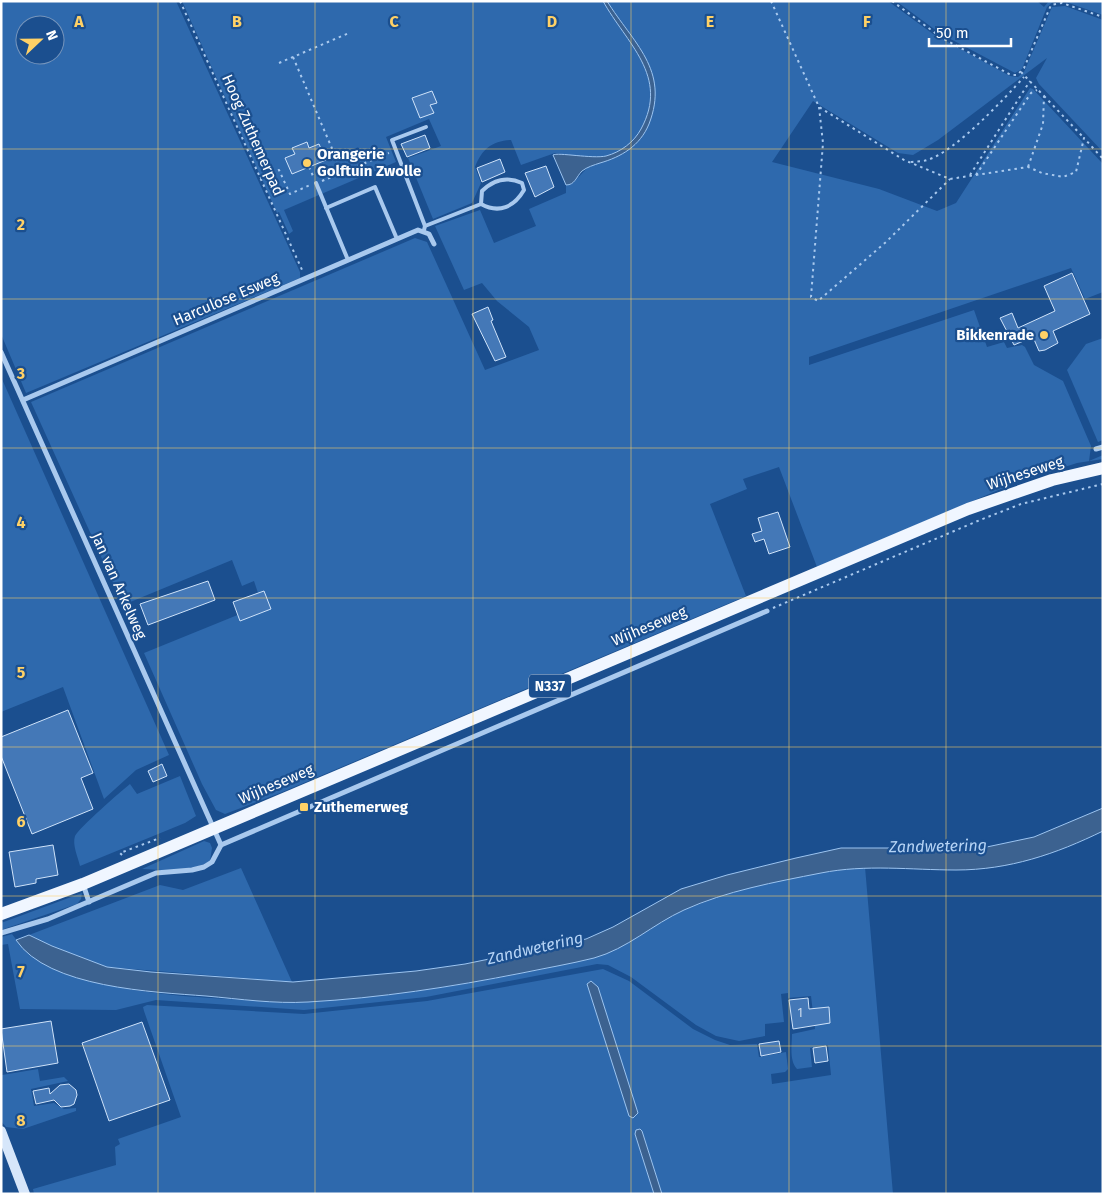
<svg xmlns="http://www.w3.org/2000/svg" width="1104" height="1195" font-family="'Fira Sans',sans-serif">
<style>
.green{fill:#2e69ad;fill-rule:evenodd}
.water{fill:#3c6290;stroke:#9cc4f0}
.building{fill:#4478b7;stroke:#cfe3fa}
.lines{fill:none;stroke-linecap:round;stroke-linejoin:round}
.path{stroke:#a9c9ee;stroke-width:2;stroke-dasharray:2.5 4;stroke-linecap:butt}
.lane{stroke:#a9c9ee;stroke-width:4}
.street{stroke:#a9c9ee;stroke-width:5}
.secondary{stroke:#d6e6fa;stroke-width:10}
.primary{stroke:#f0f6ff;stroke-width:12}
.grid{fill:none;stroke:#ffd166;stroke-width:1;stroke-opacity:0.55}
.poi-dot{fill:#ffd166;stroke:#1b4f8f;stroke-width:2}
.labels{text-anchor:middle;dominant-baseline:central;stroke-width:4.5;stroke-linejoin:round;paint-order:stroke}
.number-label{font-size:12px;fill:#d0dded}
.shield{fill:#1b4f8f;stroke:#bbcadd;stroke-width:1}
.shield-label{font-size:14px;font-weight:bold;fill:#fff}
.street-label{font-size:15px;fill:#fff;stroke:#1b4f8f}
.poi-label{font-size:15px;font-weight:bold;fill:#fff;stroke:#1b4f8f;text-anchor:start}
.water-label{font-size:16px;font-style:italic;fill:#b5d3f5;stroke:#1b4f8f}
.grid-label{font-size:16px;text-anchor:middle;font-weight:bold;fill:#ffd166;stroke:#1b4f8f;stroke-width:4.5;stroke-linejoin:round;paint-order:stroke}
</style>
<rect width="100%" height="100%" fill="#1b4f8f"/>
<!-- green -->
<g class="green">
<path d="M1,1H176L300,272V278L26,393L1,334ZM25,25H55V55H25Z"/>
<path d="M182,1H888L933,34L1010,76L1018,77L1024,72L1052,7L1065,6L1103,20V152L1039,84L1036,78L1047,58L938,140L913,155L898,153L813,101L772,162L879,189L937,211L956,203L1030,88L1033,89L1103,164V292L1085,299L1071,268L809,357V365L974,310L987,347L1004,342L1007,348L1022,345L1025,347L1034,365L1063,381L1091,446L1089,461L1103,455V459L1077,463L1015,483L817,567L779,467L743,479L747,489L710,504L746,596L280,793L225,814L216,810L202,784L144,653L262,605L254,581L242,586L232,560L123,605L31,402L415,238L427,242L485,370L539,350L529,327L497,301L482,283L464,290L435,226L480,210L494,243L536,226L529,209L566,193V185L574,182L588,167L602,162L600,157H583L555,153L521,165L511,140C492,141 482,149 475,167L481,183L472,203L433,219L408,158L441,146L429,119L386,137L396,162L284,210L293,231L289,234L279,212L277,213Z"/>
<polygon points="896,1 1037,1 1044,7 1049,1 1054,1 1047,7 1022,69 1015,73 941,34"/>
<polygon points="1063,1 1103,1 1103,15"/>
<polygon points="1103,338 1103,440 1098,442 1067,370 1086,344"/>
<polygon points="1,377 169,755 136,770 104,799 63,687 1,712"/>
<path d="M180,776L196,816L185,823L80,866C78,857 72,845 75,836C79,828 121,791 130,784L137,794Z"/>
<path d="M204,841L210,843L212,848L210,861C190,873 165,870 142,869Z"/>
<path d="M865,867L893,1194H662L642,1131L635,1134L654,1194H34L33,1189L116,1165L115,1147L120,1144L118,1139L181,1117L144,1011L143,1007L147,1005L304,1014L427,1001L603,969L629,981L693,1029L715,1040L730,1045L757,1044L759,1057L786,1052L788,1069L785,1072L771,1074L772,1084L831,1075L828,1045L810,1048L812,1067L797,1069C789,1061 792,1045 792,1034L815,1029L811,996L788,998V993L781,994L784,1022L765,1024V1036L739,1041L716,1036L696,1025L631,977L608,965L597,964L426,997L304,1010L156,1000L116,1010L20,1009L8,944L1,945V937L12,934C56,1000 213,996 287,1003C390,999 493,981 594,958C626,947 652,924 682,911C739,887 804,873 865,867Z"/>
<polygon points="241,868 292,982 107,967 52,946 29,935 160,885 183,890"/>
<polygon points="82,893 81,899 77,904 1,930 1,923"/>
<polygon points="38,1069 40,1081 64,1077 68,1081 31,1089 34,1106 54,1103 64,1109 76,1108 76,1111 23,1129 6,1127 1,1121 2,1075"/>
</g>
<!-- water -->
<g class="water">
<path d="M603,1H607C633,43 670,70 649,124C640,146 621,157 600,163C594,165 587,167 582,171C576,177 575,185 566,185L553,155C557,152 593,159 606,156C621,152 634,142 641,129C670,76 626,43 603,1Z"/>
<path d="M1103,808V831C1056,854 1009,870 956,870C911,870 866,864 821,873C775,882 726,891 684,910C653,924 627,949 594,958C570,964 546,968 522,973C451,987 380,998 308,1002C274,1004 240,999 206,996C154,992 48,988 16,940L29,935L52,946L107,967L151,972L293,982L416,971L465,964L586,939L613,927L681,889L727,875L796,858L841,848H982L1034,837Z"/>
<polygon points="591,981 598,987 638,1113 633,1118 629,1116 587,984"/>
<polygon points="640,1129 642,1131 662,1194 654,1194 635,1134 636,1130"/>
</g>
<!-- building -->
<g class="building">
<polygon points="432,91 437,103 430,105 434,113 420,118 412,98"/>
<polygon points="425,135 430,148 407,157 401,144"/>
<polygon points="307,142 309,148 319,144 326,160 292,174 285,158 295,154 292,148"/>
<polygon points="500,159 505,172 482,182 477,168"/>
<polygon points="546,166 554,187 535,197 525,173"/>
<polygon points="1072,273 1090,314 1053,331 1058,343 1045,350 1039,351 1033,337 1014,345 1000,318 1012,313 1018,328 1055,311 1044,286"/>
<polygon points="488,307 493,320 491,321 506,357 495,361 472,314"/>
<polygon points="778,512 790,547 769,554 764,539 755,542 752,534 762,531 758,518"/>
<polygon points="208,581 215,600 148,625 140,604"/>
<polygon points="264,591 271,609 240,621 233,602"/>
<polygon points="68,710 93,773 81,778 93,809 32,834 1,756 1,737"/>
<polygon points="162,764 167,776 153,782 148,771"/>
<polygon points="53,845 58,875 36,879 36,883 15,887 9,852"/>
<polygon points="808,998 809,1009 829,1007 830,1023 793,1029 789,1000"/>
<polygon points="51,1021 58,1063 7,1072 1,1029"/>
<polygon points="142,1022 170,1100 109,1121 82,1043"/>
<polygon points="779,1041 781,1052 761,1056 759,1044"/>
<polygon points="826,1046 828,1061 815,1063 813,1048"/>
<polygon points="69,1084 76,1090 77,1095 74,1104 70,1106 61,1107 54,1100 36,1104 33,1091 49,1088 50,1094 60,1085"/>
</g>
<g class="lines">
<!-- path -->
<g class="path">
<polyline points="180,1 303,272"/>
<polyline points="771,1 819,107 904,160 950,179 1028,167 1042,173 1063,177 1076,172 1084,138 1103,159"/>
<polyline points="892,1 942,38 1011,75 1017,75 1024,68 1051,5 1062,3 1103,17"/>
<polyline points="293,57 342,172"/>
<polyline points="279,63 349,33"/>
<polyline points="1021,72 1044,96 1043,124 1028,167"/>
<polyline points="1044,96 1084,138"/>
<polyline points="819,107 823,143 811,297 818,301 886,242 950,179"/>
<path d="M911,162C916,161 922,162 927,160C955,152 1004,99 1024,77"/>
<polyline points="309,167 313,176"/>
<polyline points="970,175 1030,81"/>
<polyline points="976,175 1031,93 1037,90"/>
<polyline points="260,178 279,170 290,194 310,185"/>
<polyline points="322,181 389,153"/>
<polyline points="773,608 980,520 1021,504 1103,484"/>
<polyline points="122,855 120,853 160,838"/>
</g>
<!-- lane -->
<g class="lane">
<polyline points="316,183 348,260"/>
<polyline points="326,208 375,187 397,239"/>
<polyline points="425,226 392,140 426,127"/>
<path d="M424,230L425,226L481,204C499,214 514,207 524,190L522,183C507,176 493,180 482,191L481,204"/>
</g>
<!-- street -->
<g class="street">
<polyline points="1,352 221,845 212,862 204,867 192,870 156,873 48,919 1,933"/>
<polyline points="23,400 418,230 429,234 434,244"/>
<polyline points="1096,449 1103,447"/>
<polyline points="221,845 767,611"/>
<polyline points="83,884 89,902"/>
</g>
<!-- secondary -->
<polyline class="secondary" points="1,1131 25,1194"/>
<!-- primary -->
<polyline class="primary" points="1,914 83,884 968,509 1052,480 1103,468"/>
</g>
<!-- grid -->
<path class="grid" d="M158,1V1194M315,1V1194M473,1V1194M631,1V1194M789,1V1194M946,1V1194M1,149H1103M1,299H1103M1,448H1103M1,598H1103M1,747H1103M1,896H1103M1,1046H1103"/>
<!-- markers -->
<g class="poi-dot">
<circle cx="307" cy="163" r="5"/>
<circle cx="1044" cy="335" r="5"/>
<rect x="299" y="802" width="10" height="10" rx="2.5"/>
</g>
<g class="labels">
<!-- number labels -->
<g class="number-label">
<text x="800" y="1013">1</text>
</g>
<!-- shield labels -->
<rect class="shield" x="529" y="674.5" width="42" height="23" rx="4"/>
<g class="shield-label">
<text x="550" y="686">N337</text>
</g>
<!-- street labels -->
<g class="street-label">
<text transform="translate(253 135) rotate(66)">Hoog Zuthemerpad</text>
<text transform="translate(226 299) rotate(-23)">Harculose Esweg</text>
<text transform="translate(1025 473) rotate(-18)">Wijheseweg</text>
<text transform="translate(119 586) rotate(66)">Jan van Arkelweg</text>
<text transform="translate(649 626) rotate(-23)">Wijheseweg</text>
<text transform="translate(276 784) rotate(-23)">Wijheseweg</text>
</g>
<!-- poi labels -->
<g class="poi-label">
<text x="317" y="154">Orangerie<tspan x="317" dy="17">Golftuin Zwolle</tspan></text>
<text x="1034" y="335" text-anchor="end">Bikkenrade</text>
<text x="314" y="807">Zuthemerweg</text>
</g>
<!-- water labels -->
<g class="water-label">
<text transform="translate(938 846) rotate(-1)">Zandwetering</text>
<text transform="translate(535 948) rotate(-13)">Zandwetering</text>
</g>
</g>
<g class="grid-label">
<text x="79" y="27">A</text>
<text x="237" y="27">B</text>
<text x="394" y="27">C</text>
<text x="552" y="27">D</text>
<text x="710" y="27">E</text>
<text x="867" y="27">F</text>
<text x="21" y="230">2</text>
<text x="21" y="379">3</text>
<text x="21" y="528">4</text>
<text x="21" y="678">5</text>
<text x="21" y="827">6</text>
<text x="21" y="977">7</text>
<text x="21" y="1126">8</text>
</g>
<!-- border -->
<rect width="1104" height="1195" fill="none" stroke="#ffffff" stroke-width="5"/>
<!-- north arrow -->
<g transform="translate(40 40) rotate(68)"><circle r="24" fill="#1b4f8f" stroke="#7695bc"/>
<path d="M0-4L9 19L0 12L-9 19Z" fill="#ffd166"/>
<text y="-8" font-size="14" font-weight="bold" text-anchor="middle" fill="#ffffff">N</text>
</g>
<!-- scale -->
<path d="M929 38v8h82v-8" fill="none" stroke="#ffffff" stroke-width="2.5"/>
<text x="936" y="38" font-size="15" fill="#ffffff" stroke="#1b4f8f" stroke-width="4" paint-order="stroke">50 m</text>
</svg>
